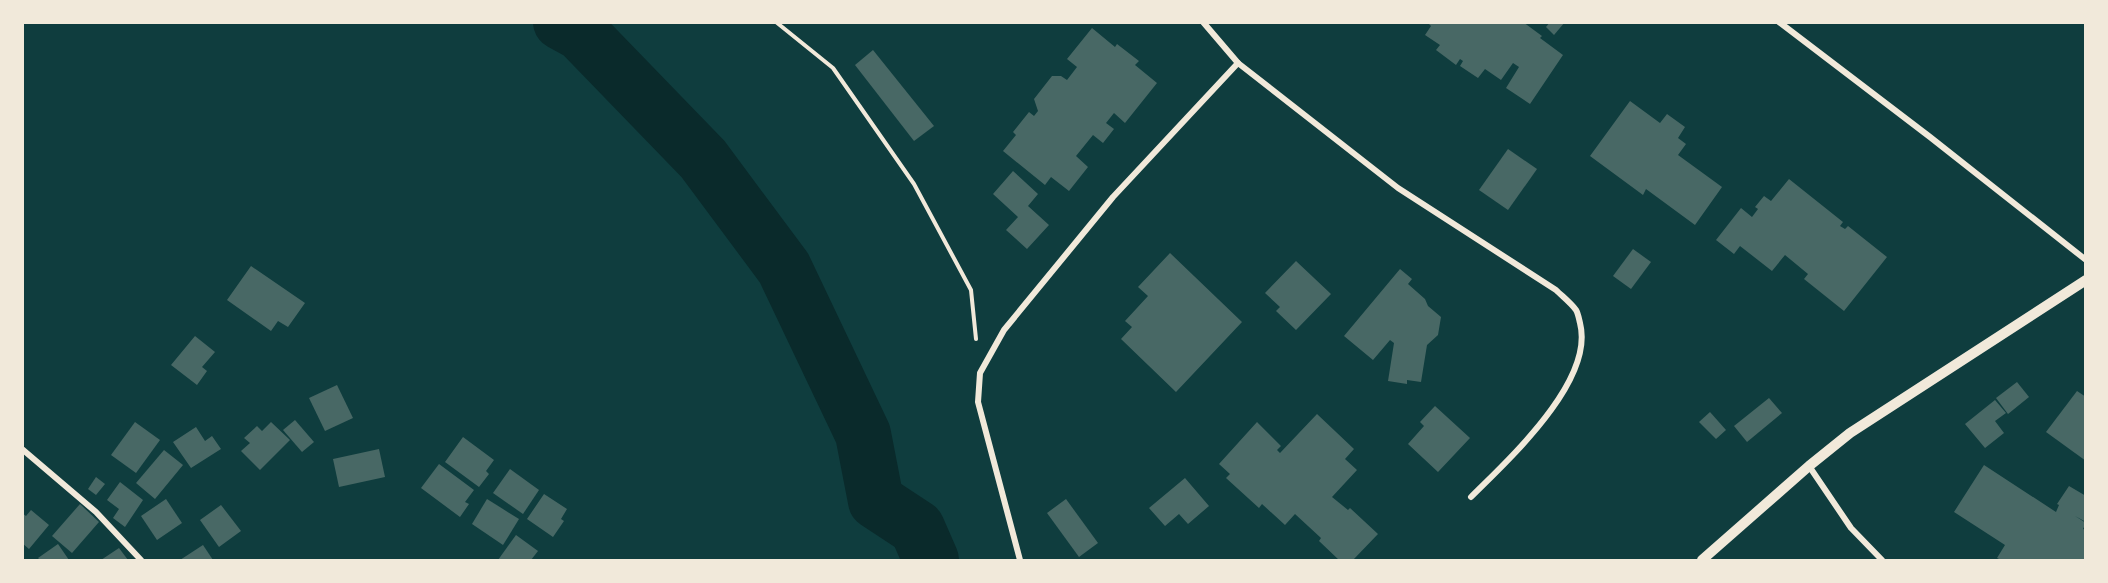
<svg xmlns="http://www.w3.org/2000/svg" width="2108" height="583" font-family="'Fira Sans',sans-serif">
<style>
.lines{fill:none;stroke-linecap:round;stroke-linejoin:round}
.river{stroke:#0a2a2b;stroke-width:56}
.building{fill:#486865}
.path{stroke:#f1e9da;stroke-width:4}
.minor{stroke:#f1e9da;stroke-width:6}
.tertiary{stroke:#f1e9da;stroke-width:10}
</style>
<rect width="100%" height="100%" fill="#0f3d3e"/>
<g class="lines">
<!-- river -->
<polyline class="river" points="561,22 581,33 703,159 784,268 863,434 876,501 917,528 931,560"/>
</g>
<!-- building -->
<g class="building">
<polygon points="1427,22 1523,22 1542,36 1540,38 1563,55 1530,104 1506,88 1519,67 1513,63 1501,80 1485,69 1478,78 1460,66 1463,61 1460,59 1456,65 1436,50 1440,45 1425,35 1431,26"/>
<polygon points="1550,22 1565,22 1554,35 1546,27"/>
<polygon points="1092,28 1115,47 1117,44 1139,61 1135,65 1157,83 1125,123 1114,113 1106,123 1114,129 1103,143 1093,135 1076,156 1088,167 1069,191 1051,177 1045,185 1003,151 1016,135 1013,132 1029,112 1034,116 1038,111 1034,99 1052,76 1061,76 1067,80 1077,67 1067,59"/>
<polygon points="873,50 934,126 914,141 855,65"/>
<polygon points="1630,101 1660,123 1667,114 1685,127 1678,138 1686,144 1678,155 1722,187 1695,225 1646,189 1643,195 1590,156"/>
<polygon points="1508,149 1537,169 1508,210 1479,190"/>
<polygon points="1013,171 1038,194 1028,206 1049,225 1027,249 1006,230 1018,217 993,194"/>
<polygon points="1789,179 1843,222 1840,226 1845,229 1848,226 1887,257 1844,311 1804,279 1808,274 1785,255 1772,271 1740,246 1734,254 1716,240 1741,208 1752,217 1758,209 1755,207 1764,196 1771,201"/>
<polygon points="1633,249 1651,262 1631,289 1613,276"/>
<polygon points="1170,253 1242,322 1176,392 1121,339 1132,327 1125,321 1148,296 1138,287"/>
<polygon points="1296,261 1331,294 1296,330 1276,311 1280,307 1265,293"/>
<polygon points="251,266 305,303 288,327 278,321 271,331 227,300"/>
<polygon points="1400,269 1412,279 1408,284 1425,299 1428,306 1441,317 1438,335 1427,345 1421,382 1407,380 1407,384 1388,381 1394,343 1390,340 1373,360 1344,336"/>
<polygon points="195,336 215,352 202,367 207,371 197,385 171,365"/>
<polygon points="2017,382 2029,397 2008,414 1996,398"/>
<polygon points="337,385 353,418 325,431 309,398"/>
<polygon points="2077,391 2086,397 2086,461 2046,432"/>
<polygon points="1769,398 1782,413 1747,442 1734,426"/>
<polygon points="1995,400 2006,413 1995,421 2004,433 1985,448 1965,424"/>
<polygon points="1435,406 1470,438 1438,472 1408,444 1424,426 1420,422"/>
<polygon points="1710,412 1726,430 1716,439 1699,422"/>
<polygon points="1317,414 1354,449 1345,459 1357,470 1332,497 1348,510 1350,508 1378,534 1353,560 1339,560 1319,541 1321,538 1295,514 1285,525 1262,504 1259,508 1226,478 1230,474 1219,464 1257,422 1281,446 1277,450 1280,453"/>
<polygon points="295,420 314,442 302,452 283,430"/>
<polygon points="135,422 160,440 136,473 111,455"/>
<polygon points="271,422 290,440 260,470 241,451 250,443 244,438 257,426 262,431"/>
<polygon points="196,427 205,441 212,436 221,449 191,468 173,442"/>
<polygon points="463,437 494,460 486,471 489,474 479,487 445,462"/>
<polygon points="379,449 385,477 339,487 333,459"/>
<polygon points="164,450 183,465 155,499 136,483"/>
<polygon points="439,464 474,490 465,502 469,504 460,517 421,488"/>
<polygon points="1984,465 2056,512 2059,505 2057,504 2069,486 2086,496 2086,522 2075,516 2086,523 2083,529 2086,530 2086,560 2001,560 1997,558 2005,545 1954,512"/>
<polygon points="510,469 539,490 523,514 493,493"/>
<polygon points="96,477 105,484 96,495 88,489"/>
<polygon points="1185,478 1209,506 1188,524 1179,514 1165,526 1149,508"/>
<polygon points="120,482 143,500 125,527 113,518 119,509 107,500"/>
<polygon points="544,494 567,509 561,519 564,521 553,537 527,519"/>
<polygon points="166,499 182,523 157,540 141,516"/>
<polygon points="487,499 519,519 503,545 472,524"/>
<polygon points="1066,499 1098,543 1079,557 1047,513"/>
<polygon points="80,504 99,522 72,553 52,536"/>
<polygon points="221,505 241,531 219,547 200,520"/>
<polygon points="31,510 49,525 29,549 22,543 22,513 26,516"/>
<polygon points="516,535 538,551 531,560 498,560"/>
<polygon points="58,544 69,560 40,560 38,558"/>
<polygon points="203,545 213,560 180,560"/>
<polygon points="119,548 128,560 101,560"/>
</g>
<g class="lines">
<!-- path -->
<polyline class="path" points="776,22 833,68 914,184 971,290 976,339"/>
<!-- minor -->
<g class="minor">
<path d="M1203,22L1238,63L1398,188L1556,290C1562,296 1571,303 1576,310C1578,313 1579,319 1580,323C1595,381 1509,459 1471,497"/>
<polyline points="1779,22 1930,137 2086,260"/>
<polyline points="22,449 96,512 141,560"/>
<polyline points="1809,466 1851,528 1882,560"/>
<polyline points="1020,560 978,402 980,373 1004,330 1113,197 1238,63"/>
</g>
<!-- tertiary -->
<polyline class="tertiary" points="1702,560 1809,466 1850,433 2086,280"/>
</g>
<!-- border -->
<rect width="2108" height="583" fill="none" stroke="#f1e9da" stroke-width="48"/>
</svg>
